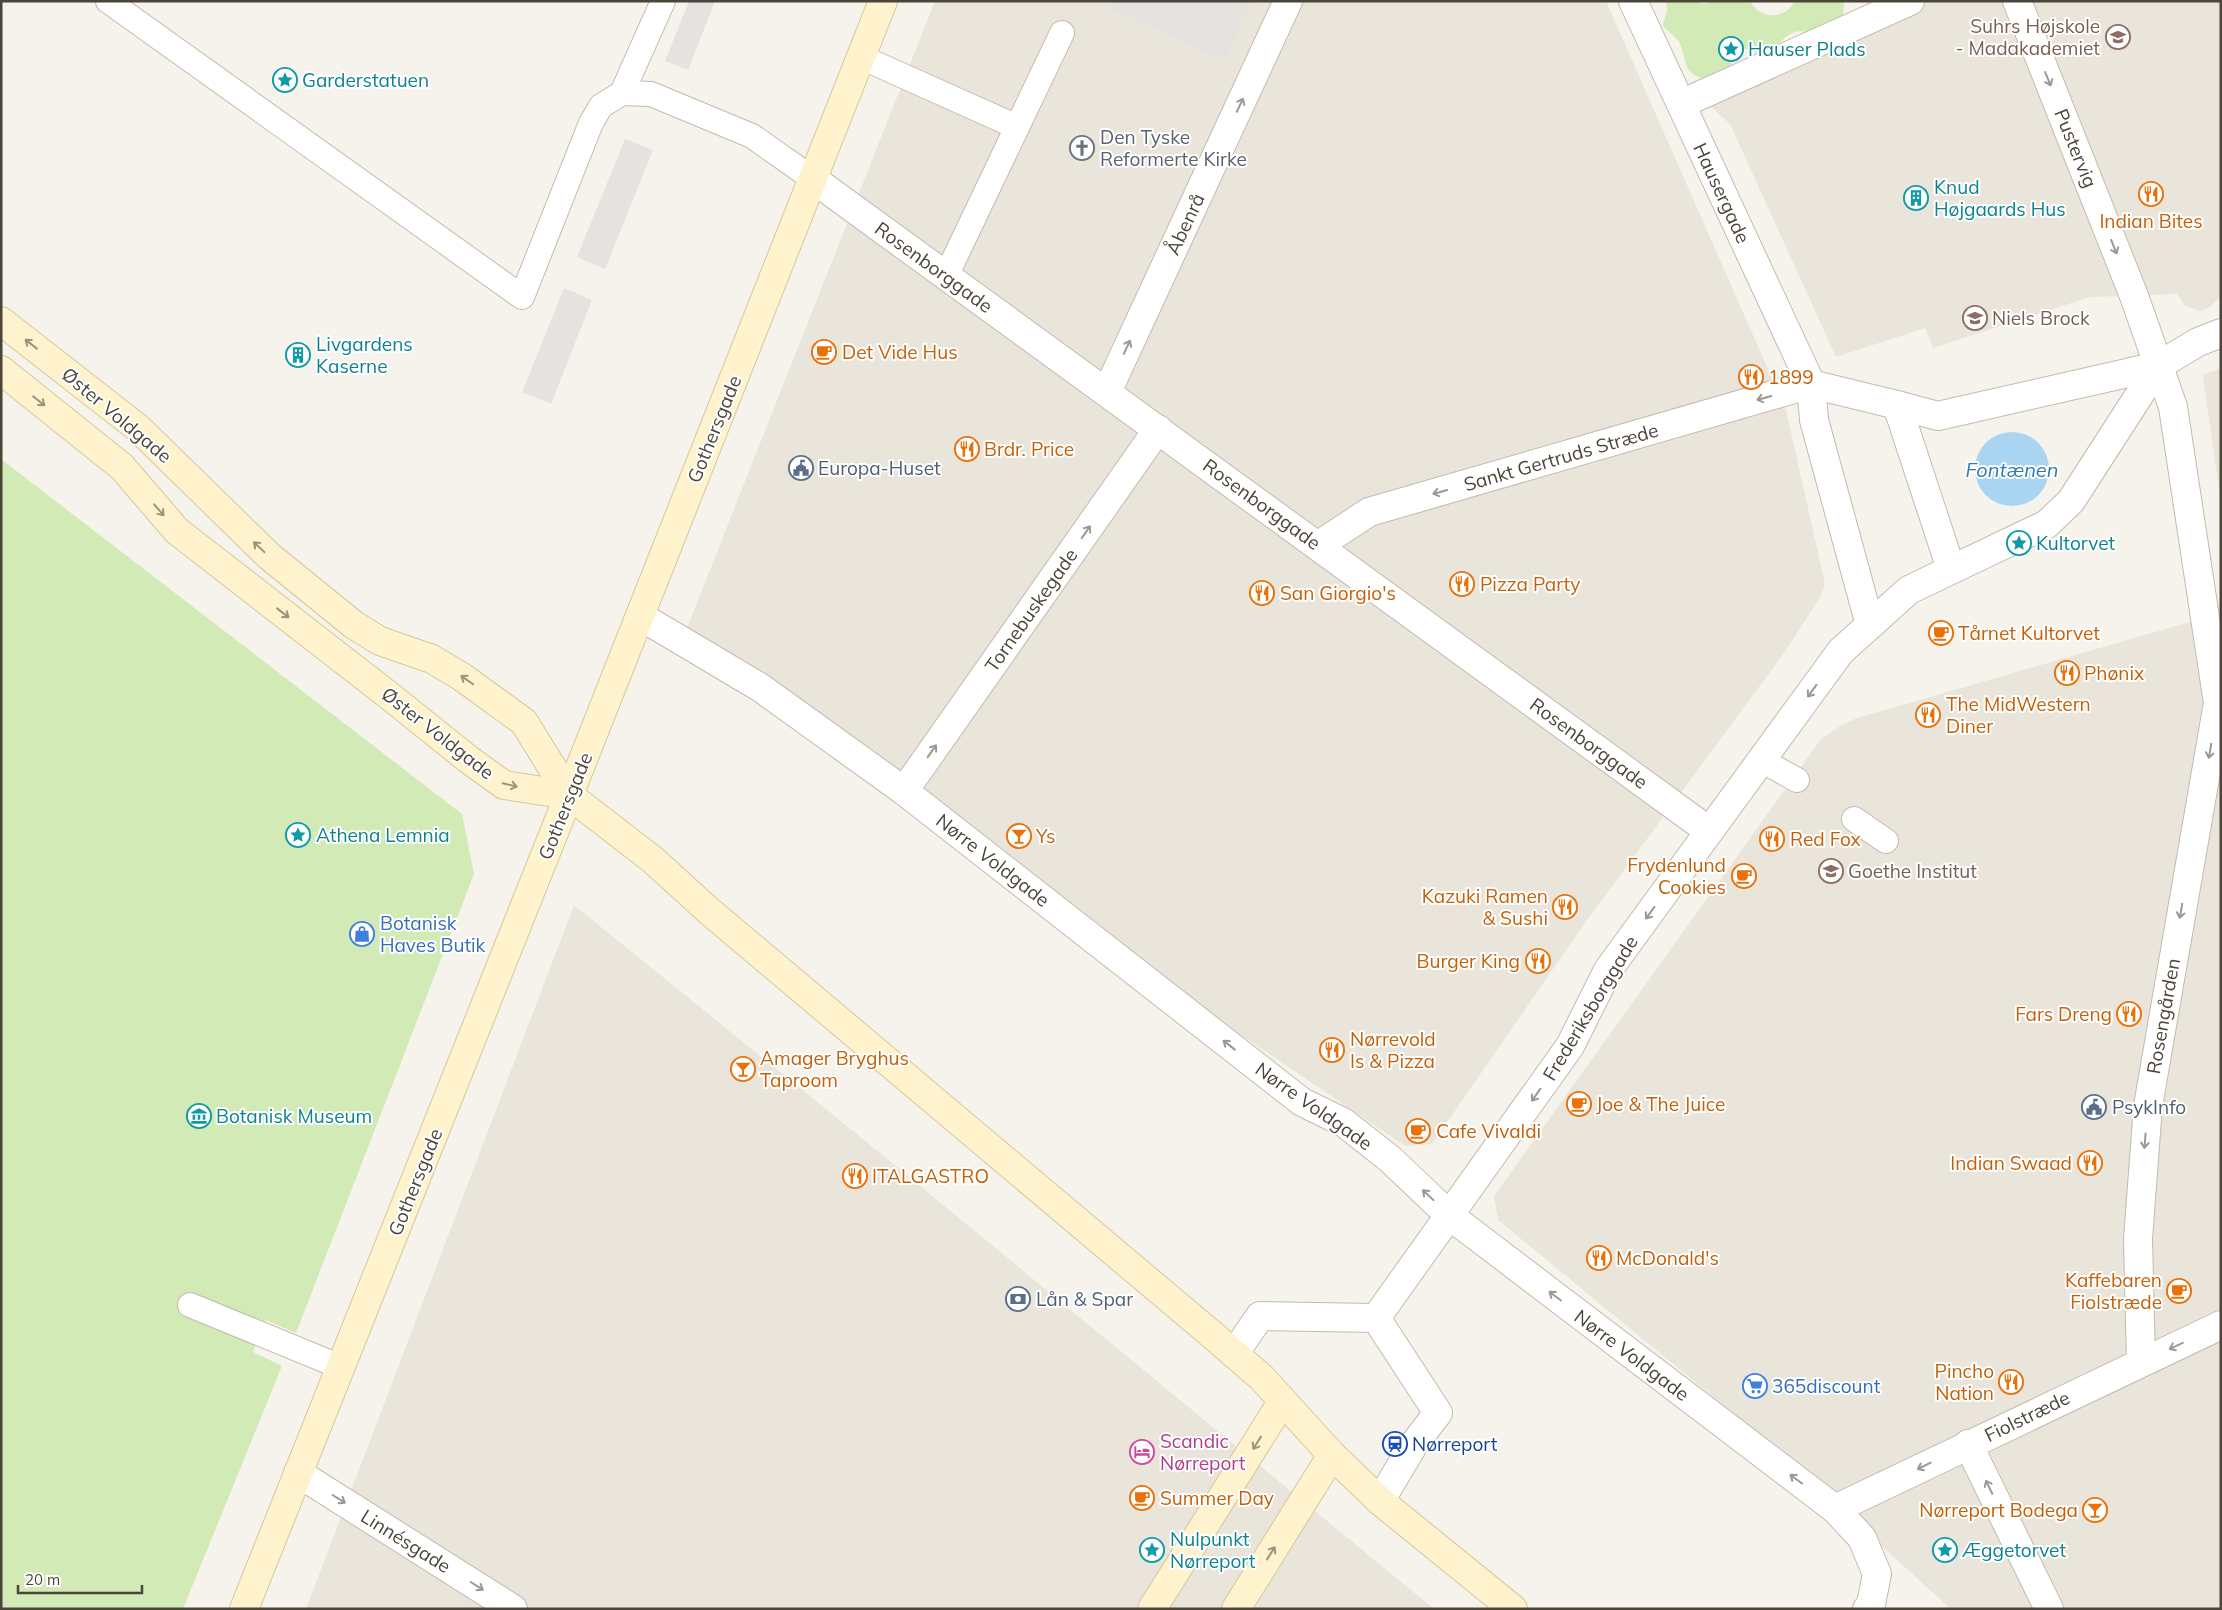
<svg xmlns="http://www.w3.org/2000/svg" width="2222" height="1610" font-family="Mulish,sans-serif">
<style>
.residential{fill:#eae5da}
.green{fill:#d2eab5}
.parking{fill:#e5e3e0}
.water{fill:#a9d4f2}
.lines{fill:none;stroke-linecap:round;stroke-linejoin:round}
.lane-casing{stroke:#c2bbae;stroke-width:26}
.street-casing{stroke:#c2bbae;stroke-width:30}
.secondary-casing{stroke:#d6c79b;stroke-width:30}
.lane{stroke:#fff;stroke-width:24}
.street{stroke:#fff;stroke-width:28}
.secondary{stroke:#fff3cd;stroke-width:28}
.oneway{stroke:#9c9892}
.oneway2{stroke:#9c937c}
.labels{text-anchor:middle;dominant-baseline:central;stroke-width:4;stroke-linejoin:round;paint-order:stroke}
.education-label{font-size:19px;fill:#785e54;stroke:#fff;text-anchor:start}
.culture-label{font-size:19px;fill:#0d838f;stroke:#fff;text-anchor:start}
.worship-label{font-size:19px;fill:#5b616d;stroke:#fff;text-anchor:start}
.street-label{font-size:19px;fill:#4b4439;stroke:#fff}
.food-label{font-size:19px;fill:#c56008;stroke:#fff;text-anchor:start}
.service-label{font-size:19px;fill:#4e5e75;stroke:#fff;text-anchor:start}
.shop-label{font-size:19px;fill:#366cbe;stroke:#fff;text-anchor:start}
.hotel-label{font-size:19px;fill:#b23c85;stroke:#fff;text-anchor:start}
.transit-label{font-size:19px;fill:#164399;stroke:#fff;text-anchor:start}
.water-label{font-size:20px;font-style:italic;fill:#2e7ab2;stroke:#fff}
</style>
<rect width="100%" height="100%" fill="#f6f3ec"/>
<!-- residential -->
<g class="residential">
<polygon points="935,1 1606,1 1786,410 1825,584 1821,596 1784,653 1585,923 1432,1144 1405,1146 862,778 685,633"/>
<polygon points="1929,1 2221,1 2221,297 2208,308 2201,311 2185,306 2177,294 2090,297 1933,348 1925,328 1836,357 1730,124 1704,101"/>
<polygon points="2221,368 2221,503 2203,375"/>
<polygon points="2221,613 2221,1609 1951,1609 1756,1432 1498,1220 1494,1196 1821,739 1840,726 1857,718"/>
<polygon points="574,905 880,1153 1434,1609 306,1609"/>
</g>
<!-- green -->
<g class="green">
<path d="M1666,1H1694L1704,4L1714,1H1750C1760,20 1785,20 1795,1H1844L1843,18C1836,22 1827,31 1820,32C1809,34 1801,28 1790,34C1779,40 1778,50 1763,53C1755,55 1748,47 1741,49C1731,52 1731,85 1702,78C1681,72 1687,56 1679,42C1675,35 1667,32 1663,25L1667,11Z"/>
<polygon points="1,459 462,814 474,874 296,1333 266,1320 253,1352 282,1366 183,1609 1,1609"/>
</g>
<!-- parking -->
<g class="parking">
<polygon points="689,1 715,1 688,70 665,61"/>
<polygon points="1110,1 1251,1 1224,60 1107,7"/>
<polygon points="625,139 653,150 605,269 577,257"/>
<polygon points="564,288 592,300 551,404 522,392"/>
</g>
<!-- water -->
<circle class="water" cx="2012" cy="469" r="37"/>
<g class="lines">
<defs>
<g id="lane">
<polyline points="108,1 522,297 591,123 601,106 622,93 651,94 752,136 813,179"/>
<polyline points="861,57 1017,127"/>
<polyline points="622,93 663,1"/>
<polyline points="946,276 1062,33"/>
<polyline points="1761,760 1797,780"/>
<polyline points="1854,819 1886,841"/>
<polyline points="190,1305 341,1367"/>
</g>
<g id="street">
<polyline points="1633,1 1811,384 1814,420 1870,625"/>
<polyline points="2017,1 2134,296 2173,407 2218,703 2148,1106 2138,1239 2141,1362"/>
<polyline points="1681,104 1910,1"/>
<polyline points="813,179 1709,831"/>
<polyline points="1811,384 1897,405 1951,569"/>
<polyline points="1107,392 1288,1"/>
<polyline points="1897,405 1938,416 2158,366"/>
<polyline points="1319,545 1369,512 1811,384"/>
<polyline points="640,616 761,688 904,791 1302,1102 1343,1122 1390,1159 1450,1216 1835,1509 1862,1538 1877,1574 1871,1604 1867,1609"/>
<polyline points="904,791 1158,429"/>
<polyline points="1376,1318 1570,1046 1608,970 1841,651 1909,590 2047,524 2071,501 2158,366 2198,342 2221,333"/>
<polyline points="1234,1354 1260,1316 1376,1318 1438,1413 1414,1444 1380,1501"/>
<polyline points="1968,1444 2049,1609"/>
<polyline points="298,1473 513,1609"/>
<polyline points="1835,1509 2221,1325"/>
</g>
<g id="secondary">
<polyline points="1,321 138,428 269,556 354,625 380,641 432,659 462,677 524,722 569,795 653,860 709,911 1216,1338 1262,1378 1332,1455 1380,1501 1513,1609"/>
<polyline points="1,370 122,467 177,531 387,694 468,759 504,785 569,795"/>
<polyline points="244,1609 569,795 883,1"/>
<polyline points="1152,1609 1282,1402"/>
<polyline points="1236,1609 1332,1455"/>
</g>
</defs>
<!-- lane casing -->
<use href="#lane" class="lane-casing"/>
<!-- street casing -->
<use href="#street" class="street-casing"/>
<!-- secondary casing -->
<use href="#secondary" class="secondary-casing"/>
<!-- lane -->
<use href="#lane" class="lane"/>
<!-- street -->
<use href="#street" class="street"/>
<!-- secondary -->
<use href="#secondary" class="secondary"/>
</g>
<!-- one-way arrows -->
<defs><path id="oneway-shaft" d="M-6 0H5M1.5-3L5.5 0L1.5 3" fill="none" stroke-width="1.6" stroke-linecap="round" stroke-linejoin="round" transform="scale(1.25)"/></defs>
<g class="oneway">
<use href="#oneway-shaft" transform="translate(2048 79) rotate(68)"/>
<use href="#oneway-shaft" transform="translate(1240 105) rotate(-65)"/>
<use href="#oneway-shaft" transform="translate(2114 247) rotate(68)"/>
<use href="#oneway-shaft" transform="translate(1127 347) rotate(-65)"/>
<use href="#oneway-shaft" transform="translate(1764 398) rotate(164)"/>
<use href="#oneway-shaft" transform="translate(1440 492) rotate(164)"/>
<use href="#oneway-shaft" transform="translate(1086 532) rotate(-55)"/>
<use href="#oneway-shaft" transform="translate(1812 691) rotate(126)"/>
<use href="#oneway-shaft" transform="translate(932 751) rotate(-55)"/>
<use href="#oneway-shaft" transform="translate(2210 751) rotate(100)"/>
<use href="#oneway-shaft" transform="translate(2181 911) rotate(100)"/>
<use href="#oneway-shaft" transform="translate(1650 913) rotate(126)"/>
<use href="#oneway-shaft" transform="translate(1229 1045) rotate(-142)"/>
<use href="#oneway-shaft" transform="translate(1536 1095) rotate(125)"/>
<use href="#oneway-shaft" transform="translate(2145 1141) rotate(94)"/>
<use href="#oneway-shaft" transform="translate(1428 1195) rotate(-137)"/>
<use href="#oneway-shaft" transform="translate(1555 1296) rotate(-143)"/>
<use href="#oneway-shaft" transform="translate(2176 1346) rotate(155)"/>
<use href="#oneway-shaft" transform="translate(1924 1466) rotate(154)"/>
<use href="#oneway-shaft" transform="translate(1796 1479) rotate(-143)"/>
<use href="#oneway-shaft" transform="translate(1989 1487) rotate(-116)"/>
<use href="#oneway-shaft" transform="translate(339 1499) rotate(32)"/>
<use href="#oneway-shaft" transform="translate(477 1586) rotate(32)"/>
</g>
<g class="oneway2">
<use href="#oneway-shaft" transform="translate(31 344) rotate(-142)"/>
<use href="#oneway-shaft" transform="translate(39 401) rotate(39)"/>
<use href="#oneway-shaft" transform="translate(159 510) rotate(49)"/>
<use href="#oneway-shaft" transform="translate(259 547) rotate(-137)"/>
<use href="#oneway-shaft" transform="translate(283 613) rotate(38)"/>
<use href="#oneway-shaft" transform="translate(467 680) rotate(-145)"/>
<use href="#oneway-shaft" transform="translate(510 785) rotate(14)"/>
<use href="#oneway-shaft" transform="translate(1257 1443) rotate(122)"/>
<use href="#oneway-shaft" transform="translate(1271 1553) rotate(-58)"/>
</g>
<!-- icons -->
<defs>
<symbol id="university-ring" viewBox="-11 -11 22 22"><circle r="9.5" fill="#fff" stroke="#8d6e63" stroke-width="1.5"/><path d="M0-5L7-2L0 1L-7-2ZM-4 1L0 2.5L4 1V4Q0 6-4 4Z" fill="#8d6e63"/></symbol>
<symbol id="sight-ring" viewBox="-11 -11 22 22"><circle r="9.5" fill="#fff" stroke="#0f9aa8" stroke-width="1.5"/><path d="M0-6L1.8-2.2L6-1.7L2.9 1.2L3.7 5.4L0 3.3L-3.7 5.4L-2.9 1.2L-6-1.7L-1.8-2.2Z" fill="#0f9aa8"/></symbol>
<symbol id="church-ring" viewBox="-11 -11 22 22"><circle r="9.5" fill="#fff" stroke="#6b7280" stroke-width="1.5"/><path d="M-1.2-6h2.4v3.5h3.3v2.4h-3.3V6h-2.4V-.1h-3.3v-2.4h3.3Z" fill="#6b7280"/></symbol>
<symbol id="restaurant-ring" viewBox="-11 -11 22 22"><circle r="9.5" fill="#fff" stroke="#e8710a" stroke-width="1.5"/><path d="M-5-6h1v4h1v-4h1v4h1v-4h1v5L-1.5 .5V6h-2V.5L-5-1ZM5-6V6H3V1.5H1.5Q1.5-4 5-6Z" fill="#e8710a"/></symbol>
<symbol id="building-ring" viewBox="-11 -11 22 22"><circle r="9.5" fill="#fff" stroke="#0f9aa8" stroke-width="1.5"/><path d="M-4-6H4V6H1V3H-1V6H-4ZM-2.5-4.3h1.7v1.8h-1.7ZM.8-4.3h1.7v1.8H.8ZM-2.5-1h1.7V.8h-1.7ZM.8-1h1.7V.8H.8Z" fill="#0f9aa8"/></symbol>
<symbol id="school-ring" viewBox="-11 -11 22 22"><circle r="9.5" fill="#fff" stroke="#8d6e63" stroke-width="1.5"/><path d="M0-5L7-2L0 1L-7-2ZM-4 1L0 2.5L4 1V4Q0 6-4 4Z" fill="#8d6e63"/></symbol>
<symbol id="cafe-ring" viewBox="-11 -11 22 22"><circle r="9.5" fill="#fff" stroke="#e8710a" stroke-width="1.5"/><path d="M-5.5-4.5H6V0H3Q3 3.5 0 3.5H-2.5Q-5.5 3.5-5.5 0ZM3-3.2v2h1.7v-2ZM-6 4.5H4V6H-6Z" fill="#e8710a"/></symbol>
<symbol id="civic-ring" viewBox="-11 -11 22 22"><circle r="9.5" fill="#fff" stroke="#5c6f8a" stroke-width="1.5"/><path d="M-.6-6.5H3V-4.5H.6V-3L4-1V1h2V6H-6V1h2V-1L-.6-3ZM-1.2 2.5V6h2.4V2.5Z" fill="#5c6f8a"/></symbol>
<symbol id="bar-ring" viewBox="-11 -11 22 22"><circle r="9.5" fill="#fff" stroke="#e8710a" stroke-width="1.5"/><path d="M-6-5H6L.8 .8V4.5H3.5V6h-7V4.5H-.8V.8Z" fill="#e8710a"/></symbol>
<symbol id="shop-ring" viewBox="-11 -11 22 22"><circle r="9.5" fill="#fff" stroke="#3f7fe0" stroke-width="1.5"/><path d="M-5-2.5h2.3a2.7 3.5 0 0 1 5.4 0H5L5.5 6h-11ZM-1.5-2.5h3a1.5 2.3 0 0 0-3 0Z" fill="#3f7fe0"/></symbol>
<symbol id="museum-ring" viewBox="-11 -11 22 22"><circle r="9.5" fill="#fff" stroke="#0f9aa8" stroke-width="1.5"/><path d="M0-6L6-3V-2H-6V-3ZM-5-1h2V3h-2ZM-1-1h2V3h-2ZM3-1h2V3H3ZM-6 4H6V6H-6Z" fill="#0f9aa8"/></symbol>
<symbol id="bank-ring" viewBox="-11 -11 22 22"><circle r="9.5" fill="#fff" stroke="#5c6f8a" stroke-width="1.5"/><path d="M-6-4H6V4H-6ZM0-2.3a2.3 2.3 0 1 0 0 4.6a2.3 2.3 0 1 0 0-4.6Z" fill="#5c6f8a"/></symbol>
<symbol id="supermarket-ring" viewBox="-11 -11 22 22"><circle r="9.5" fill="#fff" stroke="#3f7fe0" stroke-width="1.5"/><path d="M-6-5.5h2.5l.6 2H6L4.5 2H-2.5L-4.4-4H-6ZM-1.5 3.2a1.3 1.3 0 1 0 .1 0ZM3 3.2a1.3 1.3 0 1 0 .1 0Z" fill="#3f7fe0"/></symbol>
<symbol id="station-ring" viewBox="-11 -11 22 22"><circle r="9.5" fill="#fff" stroke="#1a4fb4" stroke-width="1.5"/><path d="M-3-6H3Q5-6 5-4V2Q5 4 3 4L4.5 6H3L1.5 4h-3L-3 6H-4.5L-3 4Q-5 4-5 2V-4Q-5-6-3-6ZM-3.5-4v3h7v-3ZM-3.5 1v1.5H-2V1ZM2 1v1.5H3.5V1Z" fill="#1a4fb4"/></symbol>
<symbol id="hotel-ring" viewBox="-11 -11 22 22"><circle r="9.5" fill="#fff" stroke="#d1479c" stroke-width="1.5"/><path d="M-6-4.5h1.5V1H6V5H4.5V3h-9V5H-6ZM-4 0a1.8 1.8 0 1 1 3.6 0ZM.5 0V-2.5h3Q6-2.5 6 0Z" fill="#d1479c"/></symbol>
</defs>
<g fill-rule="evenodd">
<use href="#university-ring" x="2104" y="23" width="28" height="28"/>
<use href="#sight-ring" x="1717" y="35" width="28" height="28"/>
<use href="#sight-ring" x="271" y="66" width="28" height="28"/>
<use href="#church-ring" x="1068" y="134" width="28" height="28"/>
<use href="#restaurant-ring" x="2137" y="180" width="28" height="28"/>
<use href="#building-ring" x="1902" y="184" width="28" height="28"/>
<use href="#school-ring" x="1961" y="304" width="28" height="28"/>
<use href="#cafe-ring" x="810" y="338" width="28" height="28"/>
<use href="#building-ring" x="284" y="341" width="28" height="28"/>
<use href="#restaurant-ring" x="1737" y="363" width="28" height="28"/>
<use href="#restaurant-ring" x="953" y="435" width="28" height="28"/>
<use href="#civic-ring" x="787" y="454" width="28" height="28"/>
<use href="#sight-ring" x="2005" y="529" width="28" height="28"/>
<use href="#restaurant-ring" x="1448" y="570" width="28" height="28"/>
<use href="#restaurant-ring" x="1248" y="579" width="28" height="28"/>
<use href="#cafe-ring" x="1927" y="619" width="28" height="28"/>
<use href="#restaurant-ring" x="2053" y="659" width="28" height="28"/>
<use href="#restaurant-ring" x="1914" y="701" width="28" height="28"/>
<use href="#sight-ring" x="284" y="821" width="28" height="28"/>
<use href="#bar-ring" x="1005" y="822" width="28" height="28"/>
<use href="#restaurant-ring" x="1758" y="825" width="28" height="28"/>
<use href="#school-ring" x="1817" y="857" width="28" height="28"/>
<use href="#cafe-ring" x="1730" y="862" width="28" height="28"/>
<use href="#restaurant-ring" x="1551" y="893" width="28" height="28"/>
<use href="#shop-ring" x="348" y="920" width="28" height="28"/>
<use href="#restaurant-ring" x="1524" y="947" width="28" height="28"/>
<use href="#restaurant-ring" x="2115" y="1000" width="28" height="28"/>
<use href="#restaurant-ring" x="1318" y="1036" width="28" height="28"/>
<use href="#bar-ring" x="729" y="1055" width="28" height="28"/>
<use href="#cafe-ring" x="1565" y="1090" width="28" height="28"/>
<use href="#civic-ring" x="2080" y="1093" width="28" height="28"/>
<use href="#museum-ring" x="185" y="1102" width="28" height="28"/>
<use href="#cafe-ring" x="1404" y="1117" width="28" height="28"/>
<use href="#restaurant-ring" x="2076" y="1149" width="28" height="28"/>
<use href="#restaurant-ring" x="841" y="1162" width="28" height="28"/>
<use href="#restaurant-ring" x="1585" y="1244" width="28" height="28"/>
<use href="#cafe-ring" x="2165" y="1277" width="28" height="28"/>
<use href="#bank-ring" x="1004" y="1285" width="28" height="28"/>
<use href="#restaurant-ring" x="1997" y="1368" width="28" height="28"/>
<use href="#supermarket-ring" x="1741" y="1372" width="28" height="28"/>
<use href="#station-ring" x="1381" y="1430" width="28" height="28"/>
<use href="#hotel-ring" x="1128" y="1438" width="28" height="28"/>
<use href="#cafe-ring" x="1128" y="1484" width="28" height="28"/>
<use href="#bar-ring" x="2081" y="1496" width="28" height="28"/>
<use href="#sight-ring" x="1138" y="1536" width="28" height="28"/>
<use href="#sight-ring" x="1931" y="1536" width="28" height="28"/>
</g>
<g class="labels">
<!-- education labels -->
<g class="education-label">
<text x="2100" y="26" text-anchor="end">Suhrs Højskole<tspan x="2100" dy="22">- Madakademiet</tspan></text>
<text x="1992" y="318">Niels Brock</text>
<text x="1848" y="871">Goethe Institut</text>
</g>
<!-- culture labels -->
<g class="culture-label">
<text x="1748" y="49">Hauser Plads</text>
<text x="302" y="80">Garderstatuen</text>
<text x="1934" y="187">Knud<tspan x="1934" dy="22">Højgaards Hus</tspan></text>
<text x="316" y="344">Livgardens<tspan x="316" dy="22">Kaserne</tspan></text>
<text x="2036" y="543">Kultorvet</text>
<text x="316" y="835">Athena Lemnia</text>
<text x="216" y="1116">Botanisk Museum</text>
<text x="1170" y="1539">Nulpunkt<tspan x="1170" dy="22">Nørreport</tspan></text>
<text x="1962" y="1550">Æggetorvet</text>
</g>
<!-- worship labels -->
<g class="worship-label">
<text x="1100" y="137">Den Tyske<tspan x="1100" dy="22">Reformerte Kirke</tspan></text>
</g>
<!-- street labels -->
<g class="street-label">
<text transform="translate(2076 148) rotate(68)">Pustervig</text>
<text transform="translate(1722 193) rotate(65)">Hausergade</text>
<text transform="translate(1185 224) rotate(-65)">Åbenrå</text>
<text transform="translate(934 267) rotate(36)">Rosenborggade</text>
<text transform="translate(117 415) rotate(40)">Øster Voldgade</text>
<text transform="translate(714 429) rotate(-68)">Gothersgade</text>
<text transform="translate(1561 457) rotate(-16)">Sankt Gertruds Stræde</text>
<text transform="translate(1262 504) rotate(36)">Rosenborggade</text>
<text transform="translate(1031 610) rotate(-55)">Tornebuskegade</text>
<text transform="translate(438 733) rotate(38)">Øster Voldgade</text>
<text transform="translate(1589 743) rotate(36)">Rosenborggade</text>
<text transform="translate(565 806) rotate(-68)">Gothersgade</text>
<text transform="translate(993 860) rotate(38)">Nørre Voldgade</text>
<text transform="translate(1590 1008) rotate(-59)">Frederiksborggade</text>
<text transform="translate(2163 1016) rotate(-80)">Rosengården</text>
<text transform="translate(1314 1106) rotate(35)">Nørre Voldgade</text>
<text transform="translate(415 1182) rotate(-68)">Gothersgade</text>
<text transform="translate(1632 1355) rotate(37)">Nørre Voldgade</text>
<text transform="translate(2027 1416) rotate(-26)">Fiolstræde</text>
<text transform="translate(406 1541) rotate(32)">Linnésgade</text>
</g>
<!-- food labels -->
<g class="food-label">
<text x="2151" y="221" text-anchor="middle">Indian Bites</text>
<text x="842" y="352">Det Vide Hus</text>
<text x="1768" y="377">1899</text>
<text x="984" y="449">Brdr. Price</text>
<text x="1480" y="584">Pizza Party</text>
<text x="1280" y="593">San Giorgio's</text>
<text x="1958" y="633">Tårnet Kultorvet</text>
<text x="2084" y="673">Phønix</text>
<text x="1946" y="704">The MidWestern<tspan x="1946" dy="22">Diner</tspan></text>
<text x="1036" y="836">Ys</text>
<text x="1790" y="839">Red Fox</text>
<text x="1726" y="865" text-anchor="end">Frydenlund<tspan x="1726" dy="22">Cookies</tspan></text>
<text x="1548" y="896" text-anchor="end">Kazuki Ramen<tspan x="1548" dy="22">&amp; Sushi</tspan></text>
<text x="1520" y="961" text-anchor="end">Burger King</text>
<text x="2112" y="1014" text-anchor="end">Fars Dreng</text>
<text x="1350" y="1039">Nørrevold<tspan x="1350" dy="22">Is &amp; Pizza</tspan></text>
<text x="760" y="1058">Amager Bryghus<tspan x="760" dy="22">Taproom</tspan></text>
<text x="1596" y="1104">Joe &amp; The Juice</text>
<text x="1436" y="1131">Cafe Vivaldi</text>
<text x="2072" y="1163" text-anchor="end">Indian Swaad</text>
<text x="872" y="1176">ITALGASTRO</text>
<text x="1616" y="1258">McDonald's</text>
<text x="2162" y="1280" text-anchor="end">Kaffebaren<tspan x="2162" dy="22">Fiolstræde</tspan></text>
<text x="1994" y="1371" text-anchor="end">Pincho<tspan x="1994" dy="22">Nation</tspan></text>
<text x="1160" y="1498">Summer Day</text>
<text x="2078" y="1510" text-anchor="end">Nørreport Bodega</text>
</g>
<!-- service labels -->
<g class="service-label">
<text x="818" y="468">Europa-Huset</text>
<text x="2112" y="1107">PsykInfo</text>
<text x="1036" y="1299">Lån &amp; Spar</text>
</g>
<!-- shop labels -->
<g class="shop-label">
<text x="380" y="923">Botanisk<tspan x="380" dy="22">Haves Butik</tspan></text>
<text x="1772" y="1386">365discount</text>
</g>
<!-- hotel labels -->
<g class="hotel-label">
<text x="1160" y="1441">Scandic<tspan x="1160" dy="22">Nørreport</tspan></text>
</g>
<!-- transit labels -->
<g class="transit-label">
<text x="1412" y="1444">Nørreport</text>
</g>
<!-- water labels -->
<g class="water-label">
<text x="2012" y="469">Fontænen</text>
</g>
</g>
<!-- border -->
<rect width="2222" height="1610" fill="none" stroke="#4b4439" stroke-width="5"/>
<!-- scale -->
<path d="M18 1585v8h124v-8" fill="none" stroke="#4b4439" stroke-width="2.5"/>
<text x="25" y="1585" font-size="15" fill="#4b4439" stroke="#ffffff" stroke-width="4" paint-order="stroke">20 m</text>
</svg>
